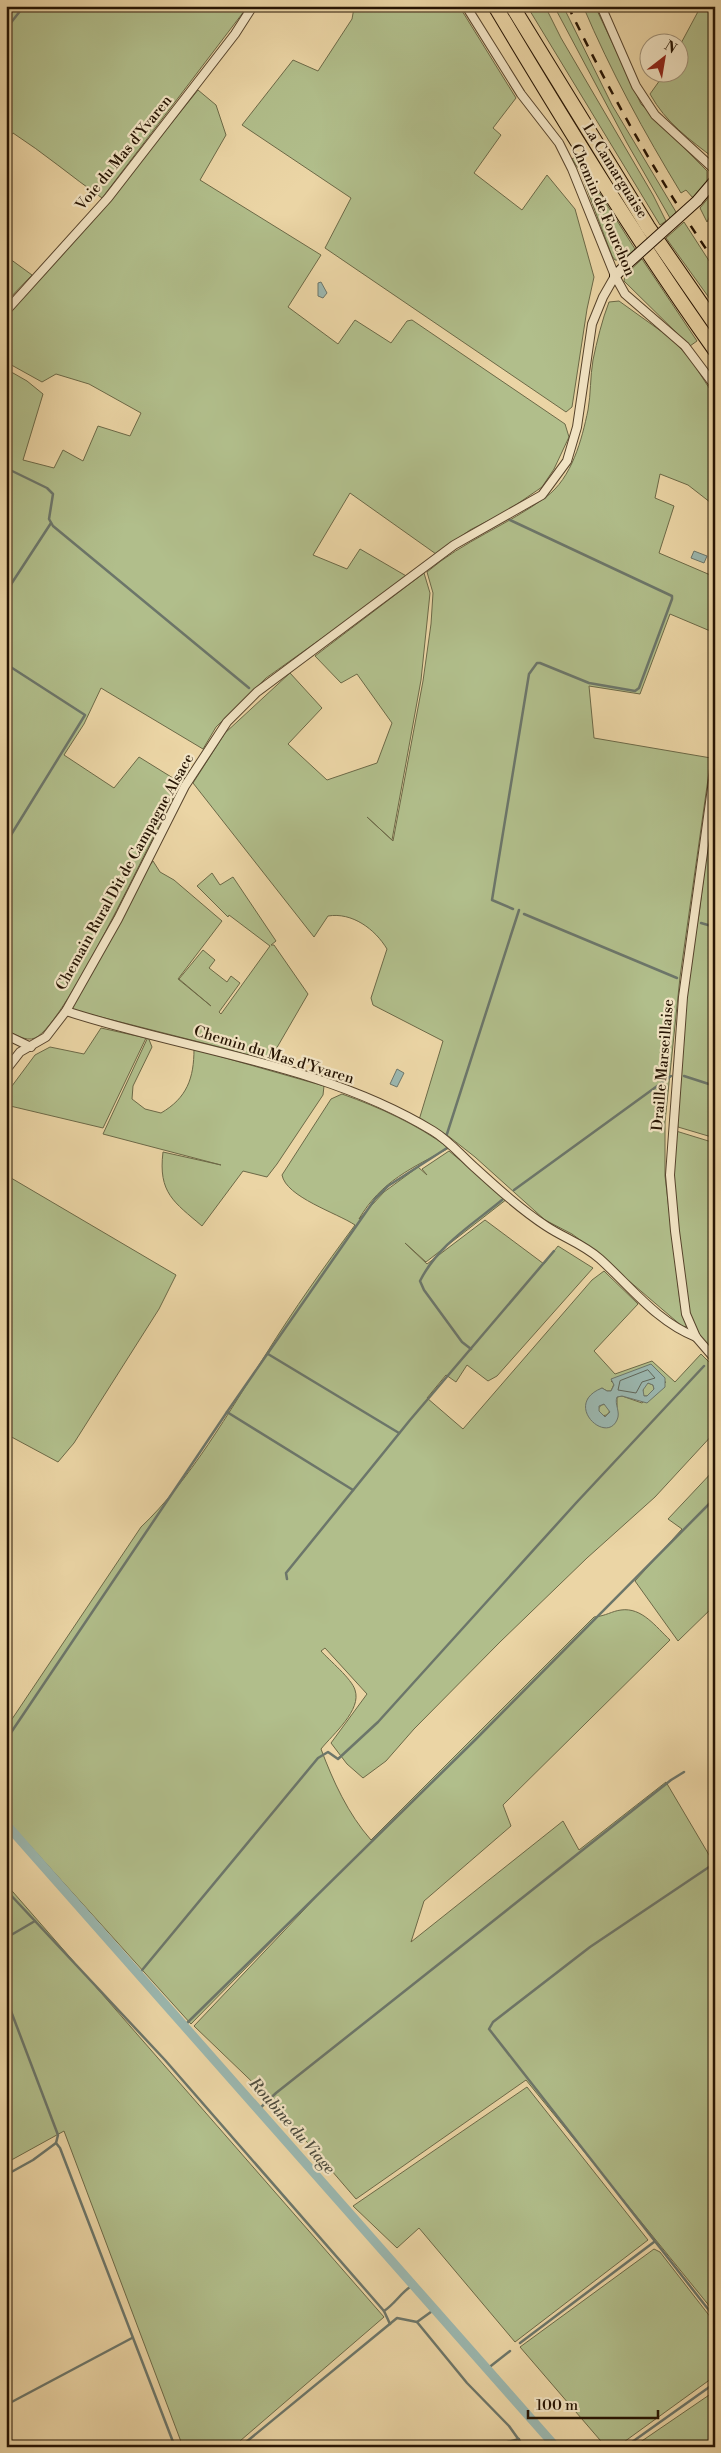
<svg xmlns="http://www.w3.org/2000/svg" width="721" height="2453" font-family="'Libre Bodoni',serif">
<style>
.green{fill:#b1be8b;stroke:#6c6947;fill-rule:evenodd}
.water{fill:#9bb7af;stroke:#6c766a;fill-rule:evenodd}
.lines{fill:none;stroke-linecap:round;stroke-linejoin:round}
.shore{stroke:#606659;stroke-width:1}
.stream{stroke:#6c766a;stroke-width:2.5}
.canal{stroke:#9bb7af;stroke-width:9}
.street-casing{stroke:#57442c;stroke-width:10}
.secondary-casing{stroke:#261403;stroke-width:12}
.highway-casing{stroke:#261403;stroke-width:16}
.street{stroke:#f2e4c4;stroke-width:8}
.secondary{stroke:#f2e4c4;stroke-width:10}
.highway{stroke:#ebd5a5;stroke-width:14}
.rail{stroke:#261403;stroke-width:2.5;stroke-dasharray:9 9;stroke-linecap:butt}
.secondary-bridge-casing{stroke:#261403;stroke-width:12;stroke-linecap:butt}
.secondary-bridge{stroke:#f2e4c4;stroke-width:10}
.labels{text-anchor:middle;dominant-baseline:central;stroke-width:4.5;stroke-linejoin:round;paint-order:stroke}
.street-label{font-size:15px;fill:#261403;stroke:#f2e4c4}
.water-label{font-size:16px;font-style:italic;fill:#4f4d3f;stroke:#f2e4c4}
</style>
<rect width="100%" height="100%" fill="#ebd5a5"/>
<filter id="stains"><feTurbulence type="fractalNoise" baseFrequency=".004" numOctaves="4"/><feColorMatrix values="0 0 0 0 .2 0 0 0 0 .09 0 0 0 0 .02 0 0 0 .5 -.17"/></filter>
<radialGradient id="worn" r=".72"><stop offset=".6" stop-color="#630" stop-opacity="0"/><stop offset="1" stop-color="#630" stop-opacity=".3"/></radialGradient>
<!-- green -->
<g class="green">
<path d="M6,6H248L102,198C72,177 44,153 13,133L6,142Z"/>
<polygon points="351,6 459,6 516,98 493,128 501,135 474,173 522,210 547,175 575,209 594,277 587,309 572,407 566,412 325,248 351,198 242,125 293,60 318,71 352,19 354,8"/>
<polygon points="527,6 545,6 561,38 653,195 666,221 660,225"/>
<polygon points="554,6 563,6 612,105 676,212 670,218 627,143"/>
<path d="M583,6H595L641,104L707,171V181L693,198L686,190L681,193C644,132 611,72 583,6Z"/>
<path d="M701,6H715V159C689,139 666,123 650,94L665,73L678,72L679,47Z"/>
<path d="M198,90L216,105L226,135L200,180L321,255L288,307L338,344L355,320L391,343L407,321L412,320L565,424L569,437L554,469L542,487L507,511L470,530L436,554L350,493L313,555L347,569L360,549L408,577L266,678L216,727L203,749L101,688L84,724L64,755L114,788L139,757L181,783C157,825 67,1024 35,1038C26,1042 14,1034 6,1030V369L27,381L43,394L23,460L54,468L63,450L83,461L98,426L130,436L141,413L89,384L56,374L42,382L6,362V315L93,221Z"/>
<polygon points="576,156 635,249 623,260 615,260 612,256 580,171 572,159"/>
<polygon points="715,190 715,206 707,222 700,208"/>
<polygon points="684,222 715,270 715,306 666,238"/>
<polygon points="6,256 32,275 6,302"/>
<polygon points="642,259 697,341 690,346 624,281 625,275"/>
<path d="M619,301L672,339L691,360L715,397V506L688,485L660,474L655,498L674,506L659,553L715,577V633L670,614L640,694L589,686L594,738L711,758L680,977L665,1122V1176L680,1301L686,1323L687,1326L683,1327L587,1245L572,1234L545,1220L475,1157L447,1135L419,1120L443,1041L373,1005L371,998L387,949C375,929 352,912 328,916L314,937L193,783L225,733L290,673L322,708L288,744L327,780L377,763L392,723L357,674L341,683L315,656L424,573L430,593L421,680L392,840L367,817L393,841L423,681L431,624L433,593L427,572C463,541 508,525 546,497C572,478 582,439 588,410C591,394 590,377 593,360C597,341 602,320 609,302Z"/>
<polygon points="715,783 715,1138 678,1127 677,1118 687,983 699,914"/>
<polygon points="153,861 160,872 174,880 222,921 178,979 211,1006 179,979 203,950 215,960 209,968 227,982 231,976 240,983 219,1012 221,1014 270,946 229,915 228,917 197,886 212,873 220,885 233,877 276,941 271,945 274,945 308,994 268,1063 227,1049 73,1010 72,1006 143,874"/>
<polygon points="101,1028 146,1038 103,1128 6,1105 6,1094 35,1055 50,1047 84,1054"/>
<path d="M148,1037L152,1047L133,1086L132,1099L145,1109L161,1113C187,1098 194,1078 194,1049L324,1086L323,1095L277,1164L267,1177L243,1171L202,1226C174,1202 158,1193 163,1152L221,1165L103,1134Z"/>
<path d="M342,1094C381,1108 416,1124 449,1148C412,1168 381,1181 359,1219L384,1192L418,1167L427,1175L422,1169L449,1151L507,1199L426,1262L405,1243L427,1264L485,1220L544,1264L558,1246L593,1268L497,1376L488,1381L467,1365L456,1382L446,1375L427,1398L463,1429L592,1280L604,1271L638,1304L594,1351L615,1374L652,1361L675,1382L701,1354L715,1368V1432L655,1497L587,1558L500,1642L414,1729L386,1761L363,1778L347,1764L331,1743L367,1694L325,1648L321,1651C329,1660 352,1679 355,1690C362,1710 333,1734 321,1749C333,1781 348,1814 371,1840L594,1617C606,1616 612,1611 621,1610C642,1607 656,1627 670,1640L503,1805L511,1826L424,1901L411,1942L563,1821L579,1850L666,1782L715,1865V2313L526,2080L356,2199L270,2099L194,2026L336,1876L191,2024L6,1819V1728L141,1527C189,1482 230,1410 266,1354C294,1309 324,1267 355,1225C337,1213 286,1197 282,1175L331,1099ZM611,1381L666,1382L642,1403L622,1396L617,1397V1407L604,1428L588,1398L602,1388L607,1391H611L614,1384Z"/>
<polygon points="676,1131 715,1143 715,1355 704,1344 690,1315 684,1280 673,1182"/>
<polygon points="6,1175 176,1275 159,1309 74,1443 58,1462 6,1434"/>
<polygon points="648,1383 653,1385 654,1389 647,1396 644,1396 642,1395 644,1386"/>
<circle cx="604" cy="1410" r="5.5"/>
<polygon points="715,1469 715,1605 678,1641 635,1581 682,1529 668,1519"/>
<polygon points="6,1884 384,2317 233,2447 183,2447 64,2131 6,2163"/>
<polygon points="527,2087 648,2240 515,2342 419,2228 397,2248 353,2206"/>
<polygon points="654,2249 660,2252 715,2323 715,2376 617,2447 606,2447 520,2347"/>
<polygon points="715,2391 715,2447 633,2447"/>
</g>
<!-- water -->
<g class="water">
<polygon points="321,282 327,293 323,298 318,296 318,283"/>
<polygon points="694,551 707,556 704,563 691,558"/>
<polygon points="397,1069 404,1073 397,1087 390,1084"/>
<path d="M651,1364L665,1378V1387L647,1403L622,1396L617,1397C614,1404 621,1412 617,1420C606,1445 562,1404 602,1388L607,1391H611L614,1385L611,1379ZM648,1383L653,1385L654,1389L647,1396H644L643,1390ZM604,1404L610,1412L605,1417L599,1411V1406Z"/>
</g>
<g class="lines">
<!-- shore -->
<polygon class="shore" points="648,1370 655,1378 642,1382 636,1393 618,1390 620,1381"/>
<!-- stream -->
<g class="stream">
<polyline points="6,29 24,6"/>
<polyline points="6,468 47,488 53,494 49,519 53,526 249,688"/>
<polyline points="510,520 672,596 672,599 639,688 635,691 589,683 540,663 537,663 529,674 492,900 513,909"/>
<polyline points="6,592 51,523"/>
<polyline points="6,664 85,715 6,843"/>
<polyline points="524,914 677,978"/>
<polyline points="701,923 715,927"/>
<polyline points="684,1076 715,1086"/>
<polyline points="446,1137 519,910"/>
<polyline points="514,1190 671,1076"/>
<path d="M471,1349L462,1342L424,1290L420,1281C438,1245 472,1225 502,1200"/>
<polyline points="268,1354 399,1433"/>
<polyline points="227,1412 353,1490"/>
<polyline points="287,1579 286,1573 410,1420 554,1251"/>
<polyline points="6,1740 227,1412 375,1199 388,1186 447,1148"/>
<polyline points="715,1863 590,1947 493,2022 489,2029 715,2318"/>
<polyline points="6,1890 165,2060 384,2311 390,2324"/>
<polyline points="6,1938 35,1921"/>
<polyline points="138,1975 318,1758 328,1752 338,1759 378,1722 576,1503 704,1366"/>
<polyline points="6,1998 58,2135 56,2143 60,2148 175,2447"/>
<polyline points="184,2026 476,1739 715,1498"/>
<polyline points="258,2110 276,2093 671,1780 684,1772"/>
<polyline points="6,2175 33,2160 56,2143"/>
<path d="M384,2311C396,2303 401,2292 413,2285"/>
<polyline points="417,2322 467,2383 509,2426 524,2447"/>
<polyline points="520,2343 654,2242"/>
<polyline points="487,2369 510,2351"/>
<polyline points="6,2405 132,2338"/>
<polyline points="240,2447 397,2318 417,2322 435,2309"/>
<polyline points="489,2447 519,2439"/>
<polyline points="625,2447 715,2383"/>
</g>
<!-- canal -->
<polyline class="canal" points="6,1824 556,2447"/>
<defs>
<g id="street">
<polyline points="466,6 521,94 559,143 572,169 615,276 625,294 685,346 715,386"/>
<polyline points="601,6 636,86 655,115 715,170"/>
<polyline points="6,311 108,198 235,34 253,6"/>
<polyline points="715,766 683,997 670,1175 675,1231 686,1314 696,1337 715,1359"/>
<path d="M66,1011C188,1051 321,1063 433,1131C448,1140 460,1154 473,1166C495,1186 520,1209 546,1226C564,1238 583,1244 600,1259C630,1286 657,1322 696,1337"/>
<polyline points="6,1035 31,1047"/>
<polyline points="6,1070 20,1052 46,1037 66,1011 118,919 185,786 227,722 257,692 454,545 542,495 567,461 577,427 592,324 603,297 615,276"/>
</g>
<g id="secondary">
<polyline points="697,201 715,180"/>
<polyline points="615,276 627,264"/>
</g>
<g id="highway">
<path d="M495,6C565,123 636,239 715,350"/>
<polyline points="512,6 648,227 715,324"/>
</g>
</defs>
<!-- street casing -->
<use href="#street" class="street-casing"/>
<!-- secondary casing -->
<use href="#secondary" class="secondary-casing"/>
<!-- highway casing -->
<use href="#highway" class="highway-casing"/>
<!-- street -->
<use href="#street" class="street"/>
<!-- secondary -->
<use href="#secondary" class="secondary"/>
<!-- highway -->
<use href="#highway" class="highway"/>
<!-- rail -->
<path class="rail" d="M568,6C611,95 659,181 715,262"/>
<defs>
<polyline id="secondary-bridge" points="627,264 697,201"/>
</defs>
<!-- secondary-bridge casing -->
<use href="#secondary-bridge" class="secondary-bridge-casing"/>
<!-- secondary-bridge -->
<use href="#secondary-bridge" class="secondary-bridge"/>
</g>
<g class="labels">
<!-- street labels -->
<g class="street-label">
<text transform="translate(124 153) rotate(-51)">Voie du Mas d'Yvaren</text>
<text transform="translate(615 171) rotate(58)">La Camarguaise</text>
<text transform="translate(603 210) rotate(67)">Chemin de Fourchon</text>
<text transform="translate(125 872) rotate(-61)">Chemain Rural Dit de Campagne Alsace</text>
<text transform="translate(274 1055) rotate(17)">Chemin du Mas d'Yvaren</text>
<text transform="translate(663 1065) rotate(-85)">Draille Marseillaise</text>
</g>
<!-- water labels -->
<g class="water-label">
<text transform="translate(292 2126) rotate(49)">Roubine du Viage</text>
</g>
</g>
<!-- margin -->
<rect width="721" height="2453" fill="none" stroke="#ebd5a5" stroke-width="25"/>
<rect x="8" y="8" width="706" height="2438" fill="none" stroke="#261403" stroke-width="2.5"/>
<rect x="12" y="12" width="696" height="2428" fill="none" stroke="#261403"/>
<!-- north arrow -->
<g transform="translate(664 58) rotate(31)"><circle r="24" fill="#f2e4c4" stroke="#a09177"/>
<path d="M0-4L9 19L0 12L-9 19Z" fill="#8f2418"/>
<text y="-8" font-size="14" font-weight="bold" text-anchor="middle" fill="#261403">N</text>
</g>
<!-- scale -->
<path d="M528 2410v8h130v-8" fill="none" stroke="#261403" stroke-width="2.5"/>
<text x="536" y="2410" font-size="15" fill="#261403" stroke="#f2e4c4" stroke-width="4" paint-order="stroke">100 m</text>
<rect width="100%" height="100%" filter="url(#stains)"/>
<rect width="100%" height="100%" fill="url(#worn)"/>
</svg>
